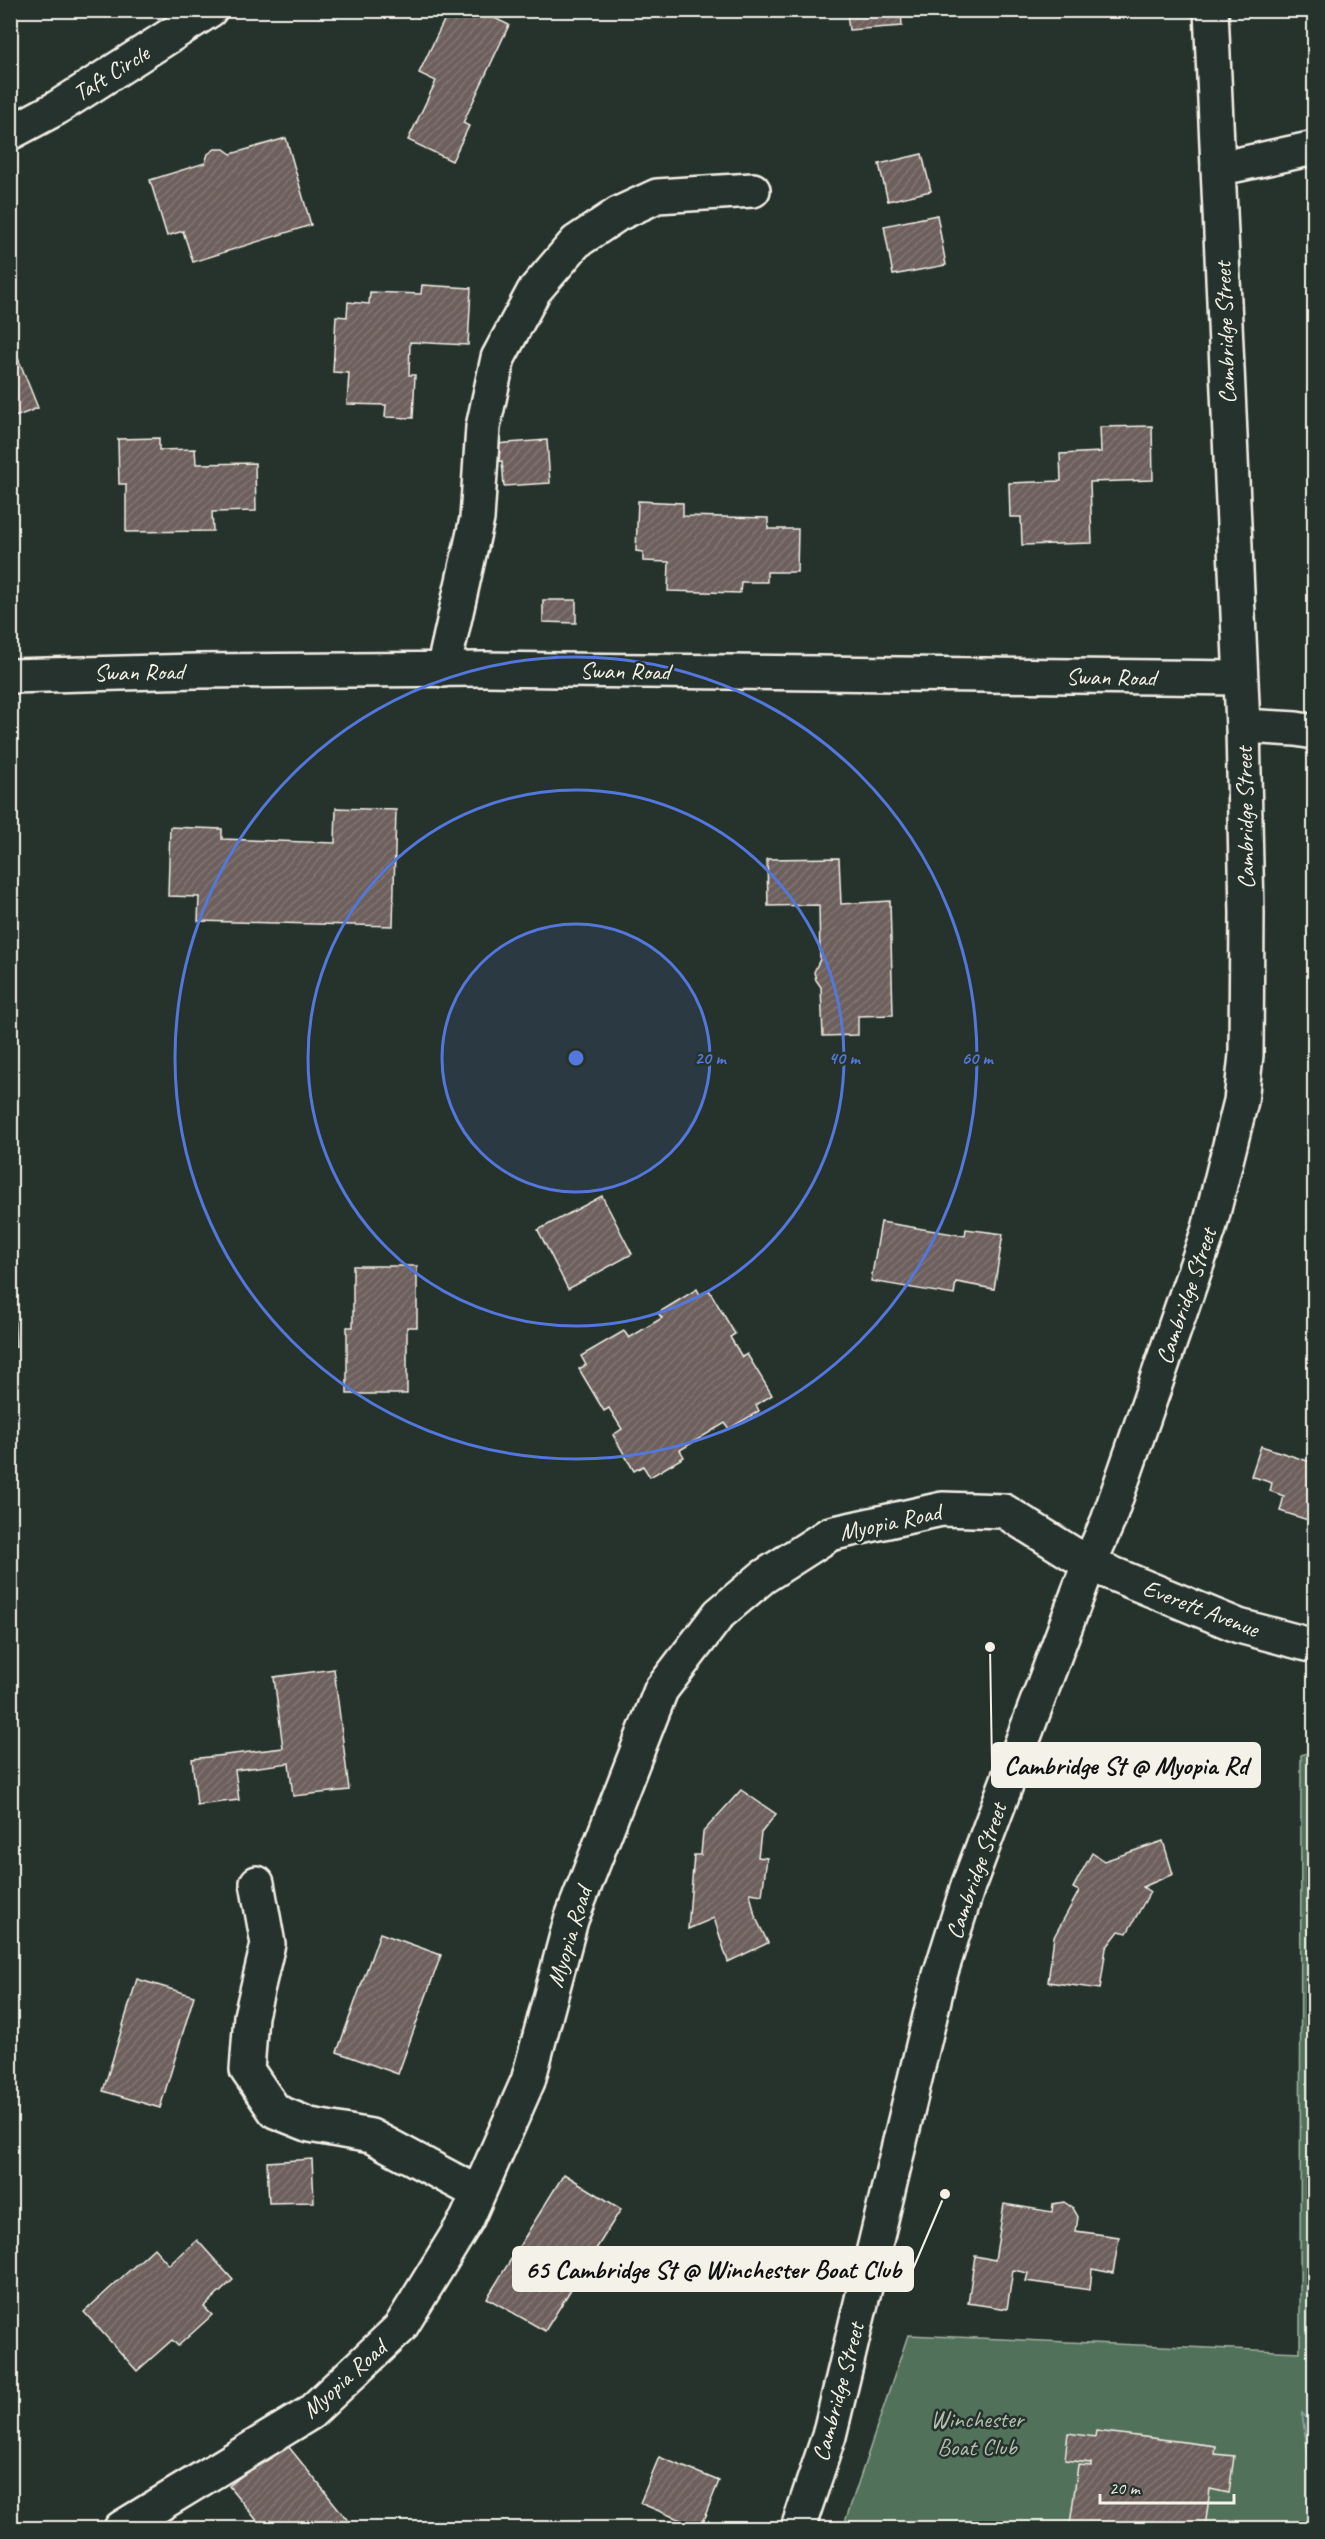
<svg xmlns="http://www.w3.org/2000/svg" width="1325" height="2539" font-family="Caveat,sans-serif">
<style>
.green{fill:#51715a;stroke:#a2b1a1;stroke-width:1.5}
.water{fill:url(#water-ripples);stroke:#8ba09b;stroke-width:1.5}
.building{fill:url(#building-hatch);stroke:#f4f1e8;stroke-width:1.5}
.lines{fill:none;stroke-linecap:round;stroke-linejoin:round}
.minor-casing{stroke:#f4f1e8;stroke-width:38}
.highway-casing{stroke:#f4f1e8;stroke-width:38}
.minor{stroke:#26332d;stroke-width:33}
.highway{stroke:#26332d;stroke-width:33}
.ring{fill:none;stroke:#5377dc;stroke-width:3}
.labels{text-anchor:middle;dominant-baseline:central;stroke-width:5;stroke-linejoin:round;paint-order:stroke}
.street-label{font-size:24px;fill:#f4f1e8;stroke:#26332d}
.park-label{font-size:24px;fill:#b3beaf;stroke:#26332d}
.centre{fill:#5377dc;stroke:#26332d;stroke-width:3}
.ring-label{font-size:18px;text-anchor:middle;font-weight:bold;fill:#5377dc;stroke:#26332d;stroke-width:5;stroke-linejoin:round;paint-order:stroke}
.leader{fill:none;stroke:#f4f1e8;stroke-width:2}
.callout-dot{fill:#f4f1e8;stroke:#26332d;stroke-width:2}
.callout{fill:#f4f1e8;stroke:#f4f1e8;stroke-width:2}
.callout-label{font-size:26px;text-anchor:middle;font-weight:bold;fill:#111}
</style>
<defs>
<pattern id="water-ripples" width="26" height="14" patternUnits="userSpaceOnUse" patternTransform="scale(1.5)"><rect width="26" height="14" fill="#456a68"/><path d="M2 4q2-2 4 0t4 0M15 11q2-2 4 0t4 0" fill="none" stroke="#60807e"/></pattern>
<pattern id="building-hatch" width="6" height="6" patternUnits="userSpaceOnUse" patternTransform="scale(1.5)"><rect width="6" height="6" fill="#6c5f5b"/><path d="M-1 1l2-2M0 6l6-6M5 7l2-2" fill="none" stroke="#827673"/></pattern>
</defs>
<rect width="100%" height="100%" fill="#26332d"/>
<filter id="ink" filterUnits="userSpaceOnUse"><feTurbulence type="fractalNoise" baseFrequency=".0167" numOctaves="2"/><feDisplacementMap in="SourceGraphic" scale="12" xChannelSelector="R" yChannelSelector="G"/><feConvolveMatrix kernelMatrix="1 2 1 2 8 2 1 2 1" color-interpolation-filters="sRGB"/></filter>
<g filter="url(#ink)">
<!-- green -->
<polygon class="green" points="1314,1751 1314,2426 1302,2414 1314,2490 1314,2528 843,2528 908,2335 1300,2352 1301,1755"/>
<!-- water -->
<polygon class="water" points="1302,2413 1314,2426 1314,2490"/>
<!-- building -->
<g class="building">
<polygon points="449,10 478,10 509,25 463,123 469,126 452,161 408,140 436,81 419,73"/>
<polygon points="825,10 901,10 902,26 849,30 847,13 826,16"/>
<polygon points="286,138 311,225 193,262 183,231 167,236 150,180 205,163 208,154 215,149 224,149 231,154"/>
<polygon points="922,154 931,191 888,201 879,164"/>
<polygon points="937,215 946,265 893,275 884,226"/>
<polygon points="422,285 471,288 468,345 410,342 409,375 415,375 413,418 385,417 386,405 347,404 349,373 333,372 336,316 347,317 348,302 369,304 370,292 421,294"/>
<polygon points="18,358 38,408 10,419 10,361"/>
<polygon points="1152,426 1153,480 1090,482 1092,543 1022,545 1021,517 1010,517 1009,483 1061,481 1060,454 1101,452 1100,427"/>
<polygon points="159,438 159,450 195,449 196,464 255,463 256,511 212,512 213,531 126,532 126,484 119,484 118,439"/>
<polygon points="547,440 550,483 504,486 502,461 484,463 483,445"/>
<polygon points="638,501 683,503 683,516 768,518 768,529 798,529 797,572 767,572 767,582 741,582 740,593 668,591 669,562 643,561 643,552 636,551"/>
<polygon points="543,600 576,600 576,623 543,622"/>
<polygon points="336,808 396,810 393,926 198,921 199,897 168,896 170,827 222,829 222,839 335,843"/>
<polygon points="839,858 841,904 890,901 893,1015 858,1016 858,1035 823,1036 821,987 816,980 814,972 820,959 819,905 768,906 767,859"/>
<polygon points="602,1196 632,1254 568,1289 538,1230"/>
<polygon points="881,1222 965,1236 966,1229 1003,1234 994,1289 956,1282 954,1295 871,1281"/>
<polygon points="353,1266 417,1266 417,1327 407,1327 407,1394 347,1394 347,1327 353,1327"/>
<polygon points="697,1289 700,1295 709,1290 735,1334 730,1337 742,1357 747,1354 772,1395 756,1405 759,1411 729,1429 725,1423 680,1450 684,1457 650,1477 643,1466 634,1471 613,1435 622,1429 609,1408 604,1411 579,1369 586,1365 581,1356 624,1331 629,1338 662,1318 658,1313"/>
<polygon points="10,1310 14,1310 16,1347 10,1348"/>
<polygon points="1261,1446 1314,1463 1314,1522 1280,1511 1284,1496 1270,1491 1272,1483 1251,1476"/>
<polygon points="334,1669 349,1790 293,1796 289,1763 235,1770 239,1800 197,1805 192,1759 283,1748 274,1677"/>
<polygon points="741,1790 776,1814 761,1833 758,1857 767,1858 762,1895 750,1893 755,1916 768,1943 728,1962 714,1918 688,1929 694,1855 701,1855 703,1832"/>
<polygon points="1163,1841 1173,1874 1143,1887 1150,1892 1127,1933 1119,1931 1106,1948 1100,1989 1048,1982 1054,1937 1079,1891 1073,1888 1092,1853 1104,1861"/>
<polygon points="380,1933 441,1955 398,2074 337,2052"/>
<polygon points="137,1979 194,1996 160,2108 103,2091"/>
<polygon points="312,2159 314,2202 269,2203 267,2162"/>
<polygon points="564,2174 621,2209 545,2331 487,2298"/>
<polygon points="1064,2202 1073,2208 1078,2217 1076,2231 1119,2237 1113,2273 1092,2269 1090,2290 1026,2281 1028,2273 1013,2270 1007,2309 968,2303 975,2256 995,2260 1004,2204 1052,2212 1053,2204"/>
<polygon points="197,2240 233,2280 204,2307 212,2315 178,2346 172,2340 137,2371 84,2312 154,2248 169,2265"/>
<polygon points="1096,2431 1216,2446 1215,2454 1234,2456 1229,2493 1210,2489 1205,2528 1083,2528 1083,2526 1070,2525 1078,2465 1091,2466 1091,2463 1065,2460 1068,2433 1095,2437"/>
<polygon points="284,2441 354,2528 263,2528 229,2486"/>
<polygon points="659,2457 719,2481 700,2528 640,2503"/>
</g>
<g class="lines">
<defs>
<g id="minor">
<polyline points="10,133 55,109 210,10"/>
<polyline points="1218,169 1314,148"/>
<polyline points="443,670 477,519 483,427 498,358 534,291 576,242 618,214 657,196 753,190"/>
<polyline points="10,676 196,671 485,669 1240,678"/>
<polyline points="1243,726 1296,729 1314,732"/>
<polyline points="257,1883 268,1944 251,2016 247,2070 275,2111 310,2125 371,2136 478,2193"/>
<polyline points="121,2528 310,2413 400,2328 467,2219 528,2081 571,1920 661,1690 719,1614 763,1577 830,1534 942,1509 1004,1511 1089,1564 1239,1626 1314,1646"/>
</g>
<polyline id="highway" points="798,2528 829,2436 940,1975 968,1886 1089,1564 1108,1521 1209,1229 1241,1101 1246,1055 1247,913 1243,726 1211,10"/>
</defs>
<!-- minor casing -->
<use href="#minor" class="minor-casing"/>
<!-- highway casing -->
<use href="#highway" class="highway-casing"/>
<!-- minor -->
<use href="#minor" class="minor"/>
<!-- highway -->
<use href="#highway" class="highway"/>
</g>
</g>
<!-- distance rings -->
<circle cx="576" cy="1058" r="134" fill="#5377dc" fill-opacity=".12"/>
<g class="ring">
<circle cx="576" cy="1058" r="134"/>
<circle cx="576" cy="1058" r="268"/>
<circle cx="576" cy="1058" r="401"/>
</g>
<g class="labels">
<!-- street labels -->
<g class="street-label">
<text transform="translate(111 73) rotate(-32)">Taft Circle</text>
<text transform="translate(1225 333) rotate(-92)">Cambridge Street</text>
<text transform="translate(625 671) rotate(1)">Swan Road</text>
<text transform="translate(139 672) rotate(-1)">Swan Road</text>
<text transform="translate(1111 677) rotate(1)">Swan Road</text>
<text transform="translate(1245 818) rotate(-91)">Cambridge Street</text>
<text transform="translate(1186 1296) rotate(-71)">Cambridge Street</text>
<text transform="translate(890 1522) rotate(-12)">Myopia Road</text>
<text transform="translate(1201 1608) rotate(21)">Everett Avenue</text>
<text transform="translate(976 1871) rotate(-71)">Cambridge Street</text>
<text transform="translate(569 1937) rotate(-73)">Myopia Road</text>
<text transform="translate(344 2379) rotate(-42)">Myopia Road</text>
<text transform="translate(838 2392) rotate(-75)">Cambridge Street</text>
</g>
<!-- park labels -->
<g class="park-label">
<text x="977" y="2419">Winchester<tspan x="977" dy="28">Boat Club</tspan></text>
</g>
</g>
<circle cx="576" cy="1058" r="9" class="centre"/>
<g class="ring-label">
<text x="710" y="1064">20 m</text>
<text x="844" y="1064">40 m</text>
<text x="977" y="1064">60 m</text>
</g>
<!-- callouts -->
<path class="leader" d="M990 1647L992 1765M945 2194L913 2269"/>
<g class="callout-dot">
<circle cx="990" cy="1647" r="6"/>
<circle cx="945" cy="2194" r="6"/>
</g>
<g class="callout">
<rect x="992" y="1743" width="268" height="44" rx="6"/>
<rect x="513" y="2247" width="400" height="44" rx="6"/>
</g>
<g class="callout-label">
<text x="1126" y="1774">Cambridge St @ Myopia Rd</text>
<text x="713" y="2278">65 Cambridge St @ Winchester Boat Club</text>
</g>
<!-- margin -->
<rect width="1325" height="2539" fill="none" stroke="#26332d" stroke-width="36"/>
<rect x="18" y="18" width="1289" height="2503" fill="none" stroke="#f4f1e8" stroke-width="2" filter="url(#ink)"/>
<!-- scale -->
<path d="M1100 2494v9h134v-9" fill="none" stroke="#f4f1e8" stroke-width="3"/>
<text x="1109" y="2494" font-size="18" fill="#f4f1e8" stroke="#26332d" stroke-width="4.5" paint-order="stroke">20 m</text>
</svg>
